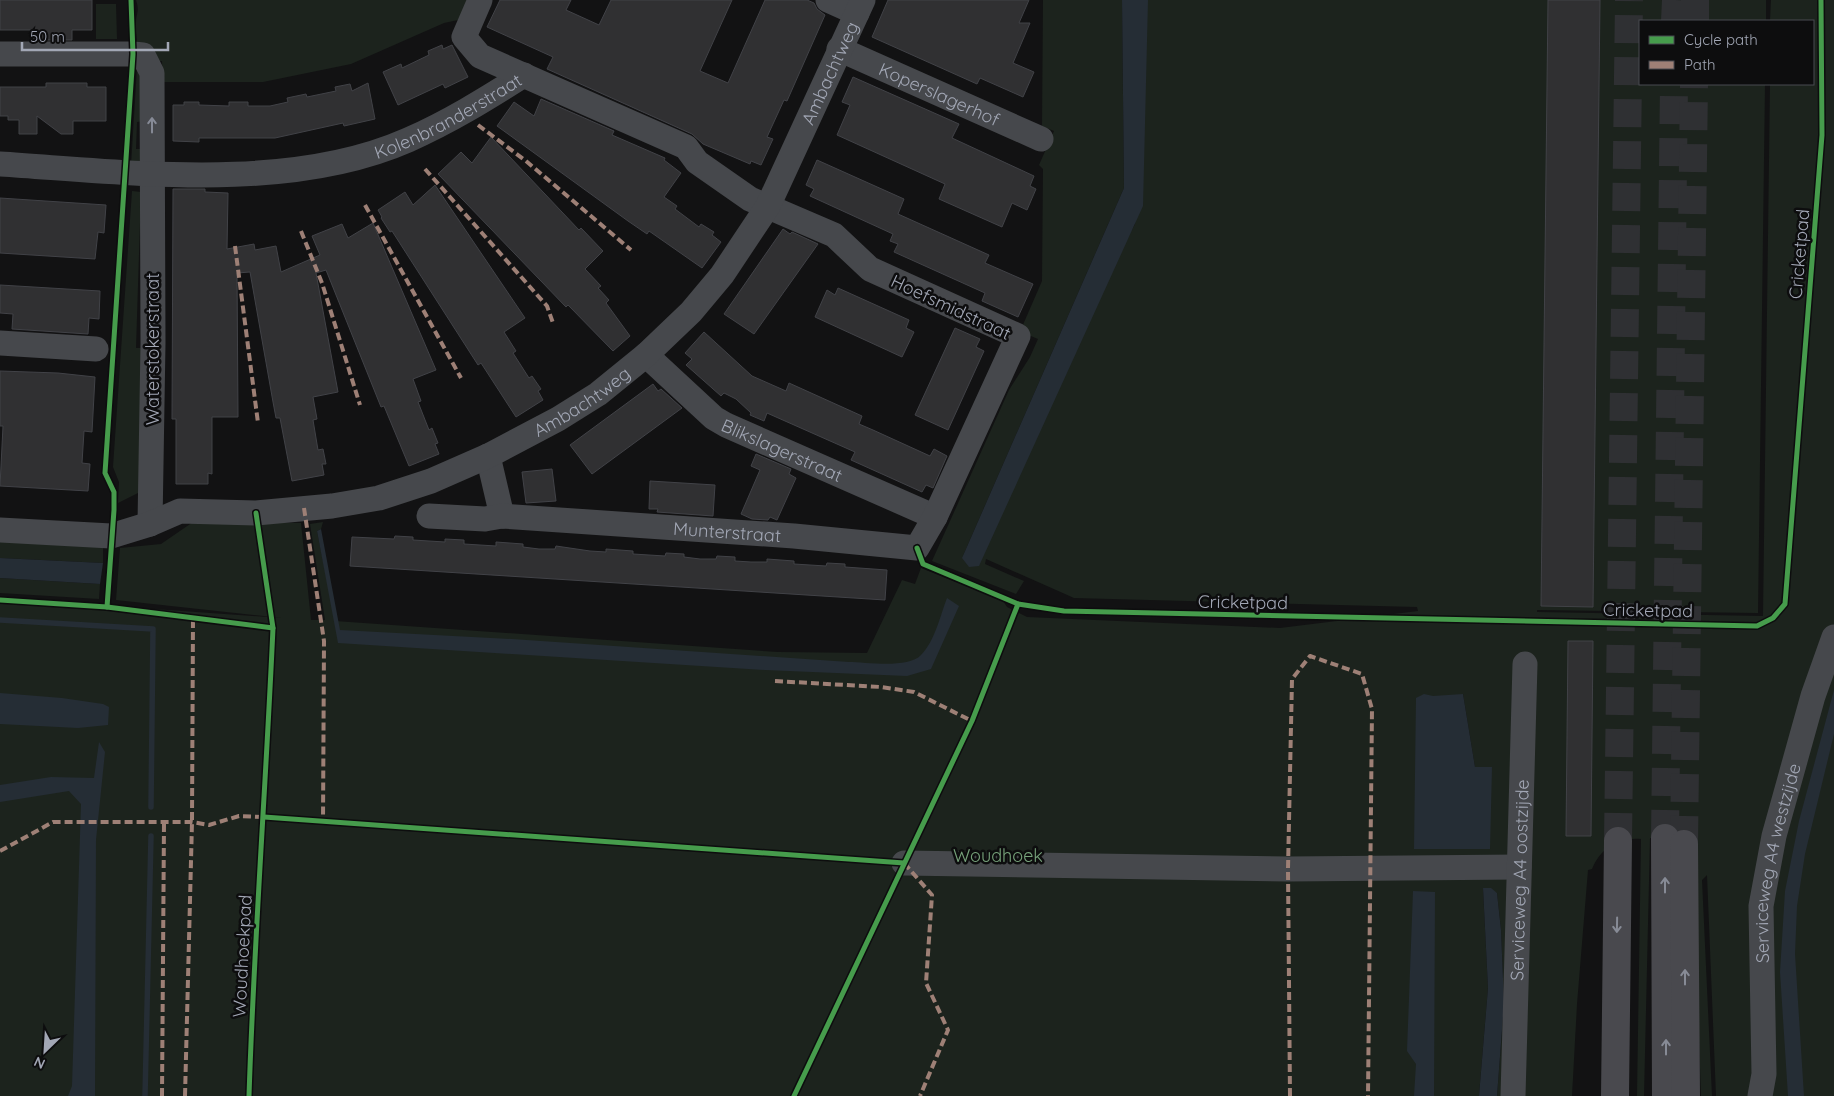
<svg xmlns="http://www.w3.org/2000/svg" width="1834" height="1096" font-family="Quicksand,sans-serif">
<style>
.green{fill:#1c231d;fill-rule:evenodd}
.water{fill:#252d35}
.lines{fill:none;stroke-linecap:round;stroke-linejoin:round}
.stream{stroke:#252d35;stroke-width:5.5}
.building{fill:#303032;stroke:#414247}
.highway-tunnel{stroke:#2f3033;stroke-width:28;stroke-dasharray:28 14;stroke-linecap:butt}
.minor{stroke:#46484c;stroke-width:25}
.highway{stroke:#49494e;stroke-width:28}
.quiet{stroke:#9e8076;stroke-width:4;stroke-dasharray:8 4;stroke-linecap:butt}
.cycleway-casing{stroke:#0d0d0e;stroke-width:8}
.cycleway{stroke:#469c4c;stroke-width:5}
.oneway{stroke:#868a96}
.oneway2{stroke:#878b96}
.labels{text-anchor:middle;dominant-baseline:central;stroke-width:5;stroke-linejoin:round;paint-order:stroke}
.street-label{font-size:18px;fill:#a2a7b5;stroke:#0d0d0e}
.park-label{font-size:18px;fill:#77a27b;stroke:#0d0d0e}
</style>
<rect width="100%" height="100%" fill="#121213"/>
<!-- green -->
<g class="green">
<path d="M136,0H471L458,20L444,23L351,64L263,82H163L162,61H158L137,44C137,37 135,30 136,23C136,13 140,12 136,0Z"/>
<path d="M1043,0H1122L1124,188L962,558L1135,224L1147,0H1766V21H1640V84H1765L1758,613L1537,610V612L1763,616L1770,84H1813V21H1770L1771,0H1834V1096H1716L1707,875L1702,880L1712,1096H1701L1698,1012L1665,838H1650L1644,1096H1637L1641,839C1617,837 1601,848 1592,869L1588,870L1577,1004L1572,1096H1497L1504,1003L1501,930L1497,893L1483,889L1488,988L1479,1096H0V598L282,618L116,600L120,548L161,544L196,520L301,523L311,620H325L310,524L323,522L321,529L317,531L335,621L778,652L867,653L902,580L915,584L921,568L1003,601L1007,607L1027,617L1280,628L1418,611L1417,607L1074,598L986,559L985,564L1024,581L1016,594L932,561L1009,390L1030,357L1038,339L1026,334L1022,327L1042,281L1043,169L1039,165L1054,131L1042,126ZM1463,694L1475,767L1492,768L1455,849Z"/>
<polygon points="96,4 116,4 117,39 96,39"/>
<polygon points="140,65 145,121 137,122 136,149 146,149 142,163 131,165 137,68"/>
<polygon points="132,191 141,192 136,348 143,348 142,491 118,503 119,482 113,467"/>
<polygon points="0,539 103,546 103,563 0,558"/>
<polygon points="0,578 100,584 99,599 0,593"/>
</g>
<!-- water -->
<g class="water">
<polygon points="1122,0 1148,0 1143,206 979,566 969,567 962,558 1124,188"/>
<path d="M321,529L340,630L512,639L849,662C866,662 908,669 921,655C935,641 940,616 947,598L959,606L931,669L907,676L765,670L338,643L317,531Z"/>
<polygon points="0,558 103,563 100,584 0,578"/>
<polygon points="1834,690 1834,734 1805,854 1797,906 1795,954 1804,1096 1788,1096 1780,972 1785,891 1799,821"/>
<polygon points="0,693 62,698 103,704 109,707 108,725 78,728 0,724"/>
<polygon points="1424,694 1433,696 1463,694 1475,767 1492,767 1490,849 1414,849 1416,698"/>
<polygon points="99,742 105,752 96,840 95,1096 68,1096 72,1086 81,804 69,791 0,802 0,785 51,777 94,778"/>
<polygon points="1483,888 1491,888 1497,893 1501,930 1504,1003 1497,1096 1479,1096 1488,988"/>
<polygon points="1413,891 1435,892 1434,1096 1414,1096 1416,1064 1407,1051"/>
</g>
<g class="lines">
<!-- stream -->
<g class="stream">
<polyline points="0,620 153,629 151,807"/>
<polyline points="145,1096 151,836"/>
</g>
</g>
<!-- building -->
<g class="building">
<polygon points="0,0 92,0 92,30 72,30 72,40 33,40 33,30 0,30"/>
<polygon points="500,0 571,0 566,10 599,25 611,0 732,0 700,71 728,83 765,0 807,0 814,3 817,9 825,15 787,101 784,100 767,137 773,139 761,165 751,161 750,164 703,144 692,134 547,69 553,57 487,27"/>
<polygon points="888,0 1029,0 1019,23 1030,23 1013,63 1034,72 1023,97 980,78 977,84 872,37"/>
<polygon points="1548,0 1600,0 1593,607 1541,606"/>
<polygon points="442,45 443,49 452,45 468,77 445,88 443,84 398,105 383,72 401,64 402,68 429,55 428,51"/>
<polygon points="853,77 959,124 952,138 1034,176 1030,186 1036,189 1027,210 1012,203 1002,227 939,199 945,184 837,135 850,105 842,102"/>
<polygon points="46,83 87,83 87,87 106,87 106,121 73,121 73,134 61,134 37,116 37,134 19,134 19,120 8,120 8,116 0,116 0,87 46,87"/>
<polygon points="368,83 375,119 344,126 343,123 275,138 199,138 199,142 173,141 173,105 184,105 184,102 199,102 199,105 229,106 229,102 248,102 248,106 270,106 288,102 287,98 306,94 307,97 336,91 335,87 350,84 352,91"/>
<polygon points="541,99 614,131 612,135 665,158 664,160 681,173 664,197 677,206 675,209 699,227 701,224 714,232 712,235 721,242 702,268 649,231 647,234 628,221 497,126 514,102 534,116"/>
<polygon points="491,137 579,230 581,228 603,251 585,269 601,286 598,288 609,300 606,303 630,336 613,351 568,305 566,307 438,174 461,152 472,163"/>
<polygon points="817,160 904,199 898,214 989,255 985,263 1033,284 1018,317 982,301 985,293 894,252 898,244 890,241 893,234 810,196 814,189 806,185"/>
<polygon points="435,185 525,318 504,332 516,351 513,353 529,378 532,376 541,389 538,391 543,400 516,417 481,363 478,365 392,231 390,232 381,218 382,217 378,210 405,192 413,205"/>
<polygon points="173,189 205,189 205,192 228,193 227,249 254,244 255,250 276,246 281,272 320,255 312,236 342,224 348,238 373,223 436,370 413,379 421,401 418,402 429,430 432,428 438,443 435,444 439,454 409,466 384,406 381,407 326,270 316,273 338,392 313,397 317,419 313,420 318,450 323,449 326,464 322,464 324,475 292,481 280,418 276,418 273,402 250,272 237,273 238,417 212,417 212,474 208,473 208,484 176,484 176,419 172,419"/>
<polygon points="0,198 106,205 104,233 98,232 95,259 0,253"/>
<polygon points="783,229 790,234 792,232 818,244 754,334 724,314"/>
<polygon points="0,285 100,291 99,319 89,318 88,334 12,329 13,314 0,313"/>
<polygon points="838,288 909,320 906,328 914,332 902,357 815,317 827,290 835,295"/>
<polygon points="955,328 980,339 976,347 984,351 948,430 915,415"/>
<polygon points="704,332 752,376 786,391 789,383 862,416 859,424 873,430 930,456 934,449 947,456 933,488 926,485 922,492 851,460 855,452 767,413 764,421 750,415 751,413 736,399 724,393 721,396 686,365 692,359 685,353"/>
<polygon points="0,371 58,373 95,377 92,432 84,431 82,463 90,464 88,491 0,486 3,426 0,426"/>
<polygon points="653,384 658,391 661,389 682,408 592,474 570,445"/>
<polygon points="756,454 791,469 789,474 796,478 777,520 770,517 768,520 752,519 741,514 760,470 751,466"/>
<polygon points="552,469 556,501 526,503 522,472"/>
<polygon points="650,481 715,485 713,516 657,512 658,509 649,509"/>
<polygon points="395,536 413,537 413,540 445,542 445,539 464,540 464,544 496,546 496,542 523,544 523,547 539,549 555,549 556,546 590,551 606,552 606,549 633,551 633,554 665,556 666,553 684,554 684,557 700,559 716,559 717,556 735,557 735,561 751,562 767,562 767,559 794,561 794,564 826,566 827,563 845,564 845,567 887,570 885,600 350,566 352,537 394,539"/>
<polygon points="1568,641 1593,641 1591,836 1566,836"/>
</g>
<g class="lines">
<!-- highway-tunnel -->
<g class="highway-tunnel">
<polyline points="1675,21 1676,0"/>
<polyline points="1695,21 1695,0"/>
<polyline points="1665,838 1674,84"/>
<polyline points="1618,841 1629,0"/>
<polyline points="1684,844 1694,84"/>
</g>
<!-- minor -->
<g class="minor">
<polyline points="828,0 857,13"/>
<path id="s1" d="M839,49L1041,139"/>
<polyline points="0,54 133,54 143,55 152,73 153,343 150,524"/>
<path id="s2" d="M0,164C128,172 288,193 408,140C449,122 486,99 524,75"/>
<polyline points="0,343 96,349"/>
<path id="s3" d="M646,355L714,418L726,425L935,517"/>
<polyline points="488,456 502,516"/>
<path id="s4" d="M429,516L485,519L502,516L794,536L917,548L935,517L1018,336L870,269L834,235L750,199L697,162L686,147L480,56L464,37L480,0"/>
<path id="s5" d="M0,530L111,536L150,524L180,511L256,513L332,506L379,498L431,481L488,456L558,419L598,394L646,355L691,312L722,275L768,206L863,0"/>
<polyline points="904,863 1288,869 1519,867"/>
<path id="s6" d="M1513,1096L1525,664"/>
<path id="s7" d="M1760,1096L1764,1074L1761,906L1774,836L1813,696L1834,637"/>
</g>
<!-- highway -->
<g class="highway">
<polyline points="1665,838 1666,1096"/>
<polyline points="1684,844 1686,1096"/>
<polyline points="1615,1096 1618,841"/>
</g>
<!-- quiet -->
<g class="quiet">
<polyline points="478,125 526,161 631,250"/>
<polyline points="425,169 547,306 553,323"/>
<polyline points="365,205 461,378"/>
<polyline points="301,231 322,283 360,405"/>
<polyline points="235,246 258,423"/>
<polyline points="304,508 324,641 323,822"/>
<polyline points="775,681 881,687 914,692 972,721"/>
<polyline points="0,851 53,822 192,822 209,825 239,816 264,817"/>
<polyline points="904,863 932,895 926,983 948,1030 920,1096"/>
<polyline points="162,1096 164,822"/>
<polyline points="185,1096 192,822 193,617"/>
<polyline points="1290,1096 1288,869 1292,679 1310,656 1362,674 1372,709 1368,1096"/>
</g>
<defs>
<g id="cycleway">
<polyline points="256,513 273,628"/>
<polyline points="917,548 923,564 1018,604 1064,611 1757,626 1773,618 1785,604 1822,135 1821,0"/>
<path d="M0,600L107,607L273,628C266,784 254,940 249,1096"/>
<polyline points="107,607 114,510 114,492 105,473 133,54 131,0"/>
<polyline points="264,817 904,863"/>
<polyline points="794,1096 972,721 1018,604"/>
</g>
</defs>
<!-- cycleway casing -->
<use href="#cycleway" class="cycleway-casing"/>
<!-- cycleway -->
<use href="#cycleway" class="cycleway"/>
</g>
<!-- one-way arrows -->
<defs><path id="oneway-shaft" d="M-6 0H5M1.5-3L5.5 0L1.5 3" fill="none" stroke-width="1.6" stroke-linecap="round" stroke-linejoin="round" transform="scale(1.25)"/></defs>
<use class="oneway" href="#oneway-shaft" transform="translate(152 125) rotate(-90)"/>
<g class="oneway2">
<use href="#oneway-shaft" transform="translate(1665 885) rotate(-90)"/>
<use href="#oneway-shaft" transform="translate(1617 925) rotate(91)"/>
<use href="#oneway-shaft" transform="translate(1685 977) rotate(-90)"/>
<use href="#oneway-shaft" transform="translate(1666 1047) rotate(-90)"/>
</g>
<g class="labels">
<!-- street labels -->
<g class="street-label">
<text stroke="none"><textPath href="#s5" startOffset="1030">Ambachtweg</textPath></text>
<text stroke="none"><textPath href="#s1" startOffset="110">Koperslagerhof</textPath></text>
<text stroke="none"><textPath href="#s2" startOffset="459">Kolenbranderstraat</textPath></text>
<text transform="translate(1799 254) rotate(-85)">Cricketpad</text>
<text transform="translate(951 307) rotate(25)">Hoefsmidstraat</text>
<text transform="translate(152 349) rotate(-90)">Waterstokerstraat</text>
<text stroke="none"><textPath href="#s5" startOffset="610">Ambachtweg</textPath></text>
<text stroke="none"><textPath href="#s3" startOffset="168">Blikslagerstraat</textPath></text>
<text stroke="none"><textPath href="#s4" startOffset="299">Munterstraat</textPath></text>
<text transform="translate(1243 602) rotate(1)">Cricketpad</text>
<text transform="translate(1648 610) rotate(1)">Cricketpad</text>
<text stroke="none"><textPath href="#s7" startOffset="235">Serviceweg A4 westzijde</textPath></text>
<text stroke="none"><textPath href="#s6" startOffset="216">Serviceweg A4 oostzijde</textPath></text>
<text transform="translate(242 956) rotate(-87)">Woudhoekpad</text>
</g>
<!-- park labels -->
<g class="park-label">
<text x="998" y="855">Woudhoek</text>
</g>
</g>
<!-- legend -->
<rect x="1639" y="20" width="175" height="65" fill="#0d0d0e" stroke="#494b51"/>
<rect x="1649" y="36" width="25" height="8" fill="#469c4c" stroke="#494b51"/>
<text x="1684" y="45" font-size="15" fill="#a2a7b5">Cycle path</text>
<rect x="1649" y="61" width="25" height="8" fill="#9e8076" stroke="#494b51"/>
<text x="1684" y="70" font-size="15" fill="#a2a7b5">Path</text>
<!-- north arrow -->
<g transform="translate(45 1051) rotate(205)" stroke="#0d0d0e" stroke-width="4" paint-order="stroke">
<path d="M0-4L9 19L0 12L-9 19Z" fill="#a2a7b5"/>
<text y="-8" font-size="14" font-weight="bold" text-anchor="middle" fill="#a2a7b5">N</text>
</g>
<!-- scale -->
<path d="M22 42v8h146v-8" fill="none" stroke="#a2a7b5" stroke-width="2.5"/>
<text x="30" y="42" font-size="15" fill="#a2a7b5" stroke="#0d0d0e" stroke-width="4" paint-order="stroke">50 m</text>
</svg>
